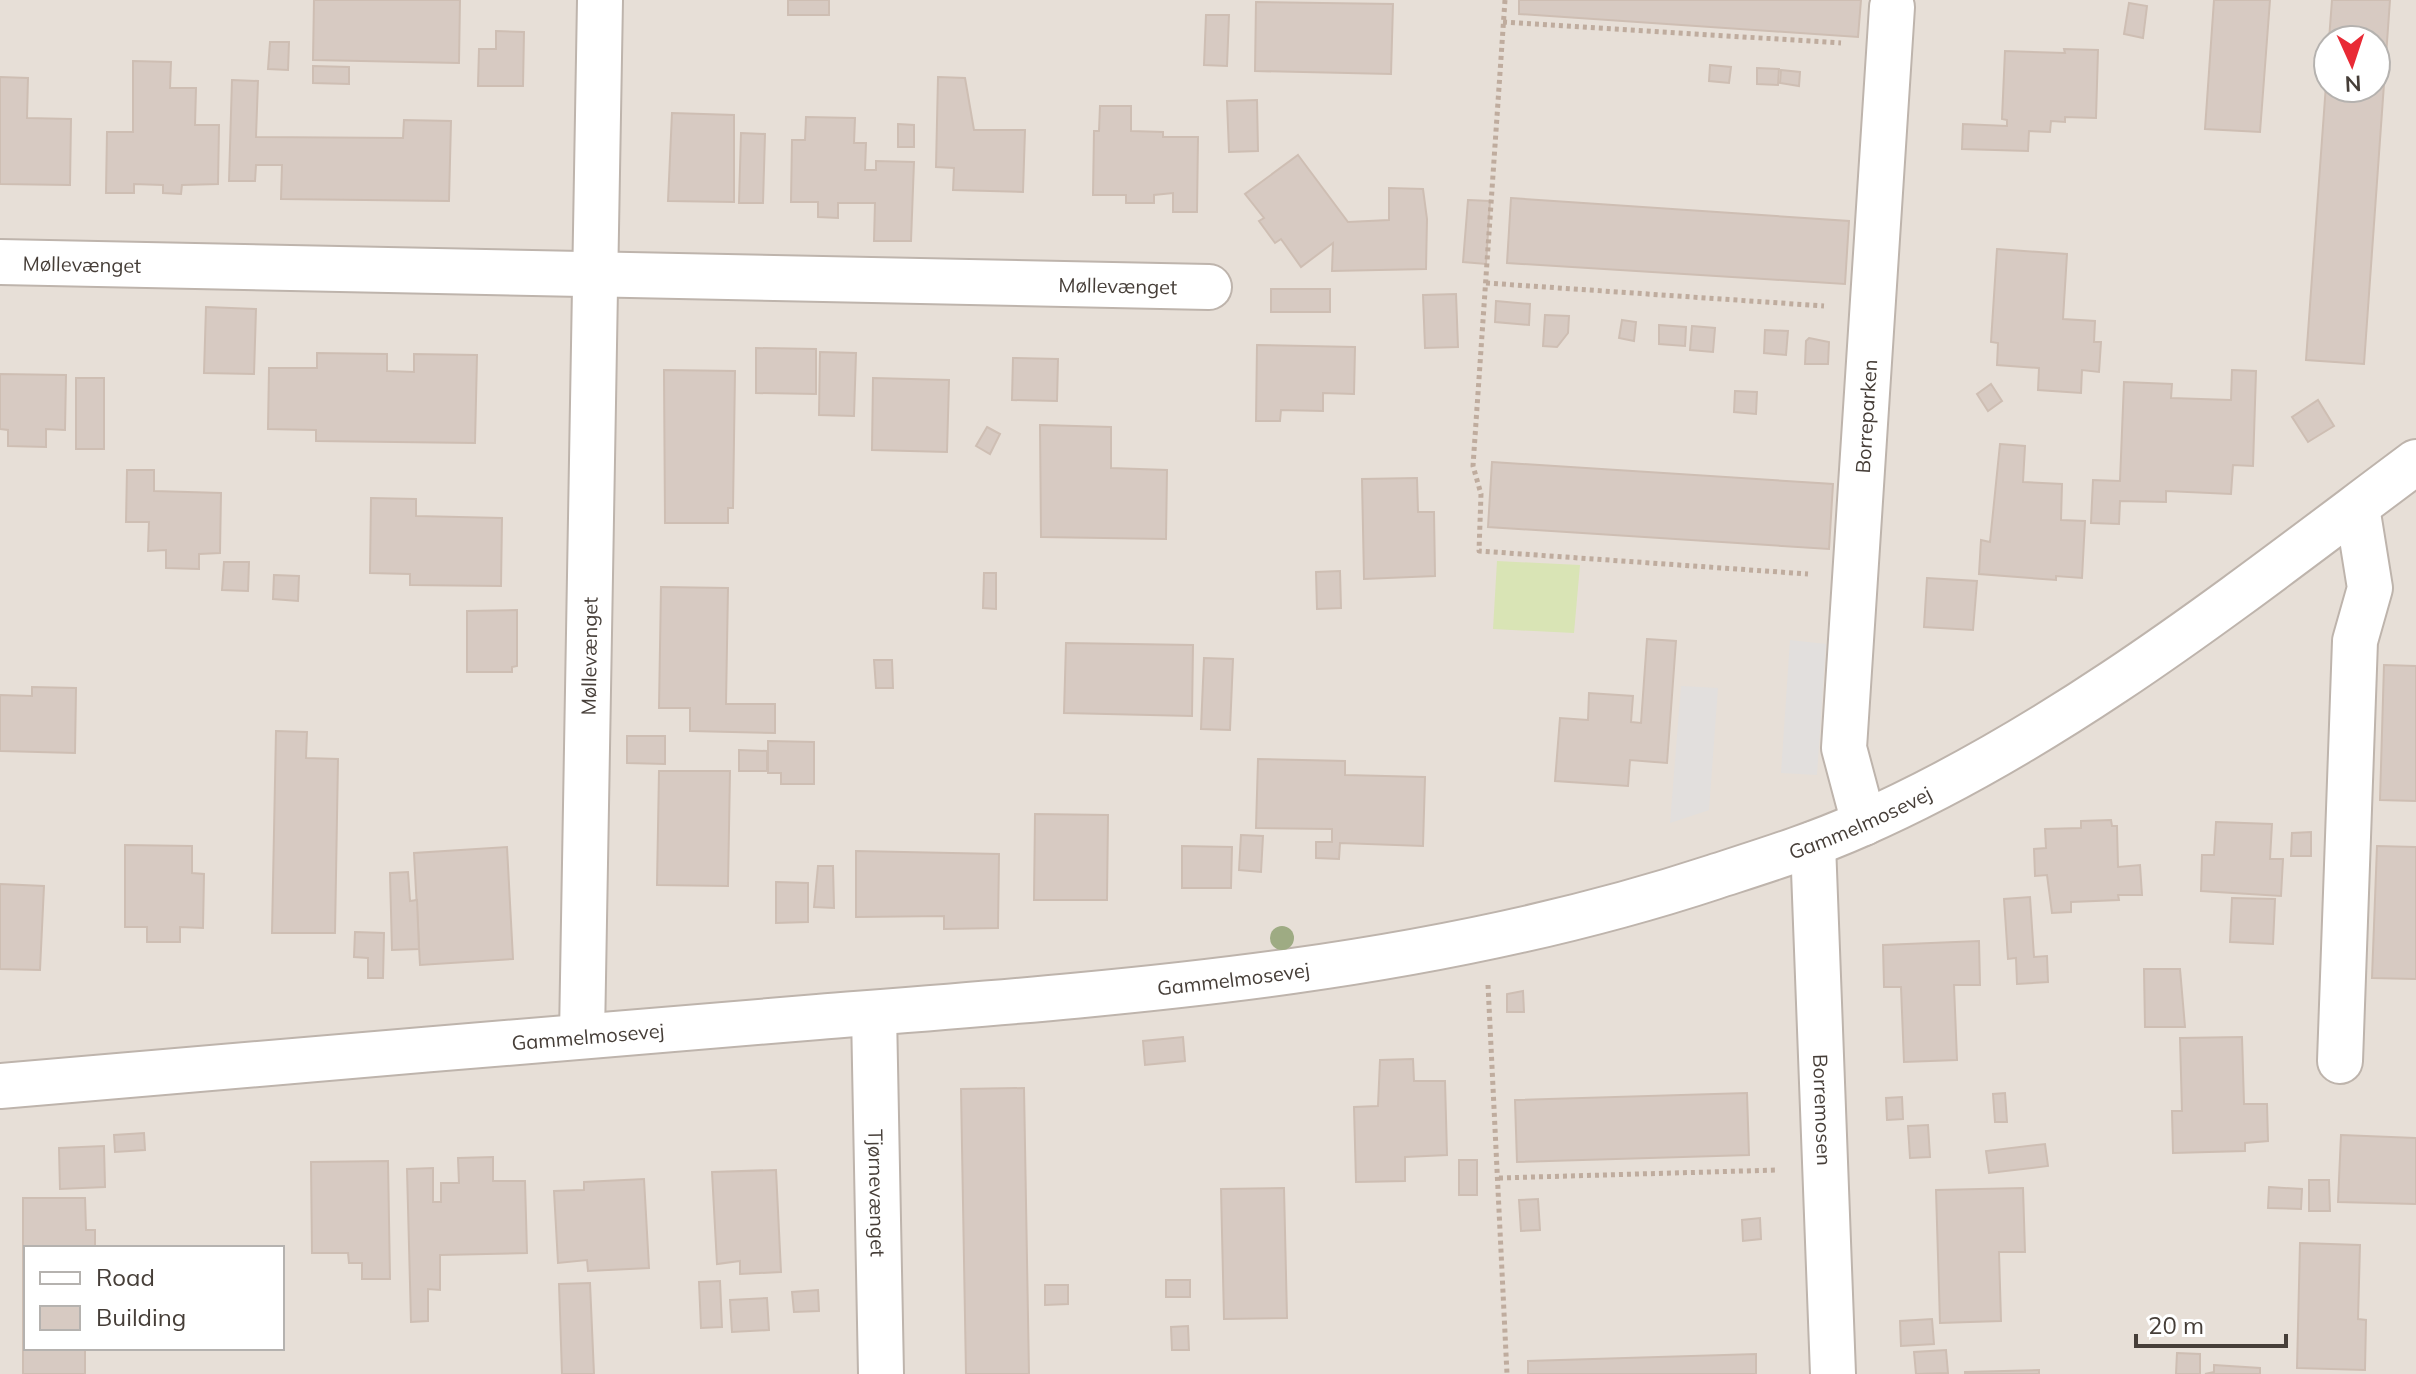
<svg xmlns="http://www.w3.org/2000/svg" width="2416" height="1374" font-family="Mulish,sans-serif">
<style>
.residential{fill:#e7dfd7;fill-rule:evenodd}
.green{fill:#d9e4b5}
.parking{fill:#e2dfdd}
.building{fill:#d7cac2;stroke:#cebeb3;stroke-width:2}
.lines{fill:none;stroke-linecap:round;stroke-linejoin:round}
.minor-casing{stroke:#beb4ac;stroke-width:48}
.path{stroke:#bfac9e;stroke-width:5;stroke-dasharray:4 4;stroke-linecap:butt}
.minor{stroke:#fff;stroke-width:44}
.tree{fill:#9eab83}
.labels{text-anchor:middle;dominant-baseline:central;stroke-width:6;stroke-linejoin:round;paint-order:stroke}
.street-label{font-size:20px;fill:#463e38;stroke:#fff}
</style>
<rect width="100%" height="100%" fill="#f3eee9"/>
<!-- residential -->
<path class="residential" d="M0,0H2416V1374H0ZM2328,40H2376V88H2328ZM26,1248H282V1348H26Z"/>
<!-- green -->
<polygon class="green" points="1497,561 1580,565 1574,633 1493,629"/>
<!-- parking -->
<g class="parking">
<polygon points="1790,640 1826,644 1817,775 1781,773"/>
<polygon points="1681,686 1718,688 1709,810 1670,823"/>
</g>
<!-- building -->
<g class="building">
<polygon points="314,0 460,0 459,63 313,60"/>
<rect x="788" y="0" width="41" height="15"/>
<polygon points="1519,0 1861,0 1858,37 1519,14"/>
<polygon points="2214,0 2270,0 2260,132 2205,129"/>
<polygon points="2332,0 2390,0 2364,364 2306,360 2328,57 2328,88 2376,88 2376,40 2329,40"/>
<polygon points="1256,2 1393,4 1391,74 1255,71"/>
<polygon points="2129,3 2147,6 2143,38 2124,34"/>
<polygon points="1206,15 1229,15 1227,66 1204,65"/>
<polygon points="496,31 524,32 523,86 478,86 479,49 496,49"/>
<polygon points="270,42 289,42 288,70 268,69"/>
<polygon points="2064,49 2098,50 2096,118 2065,117 2065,122 2051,121 2050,132 2029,131 2028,151 1962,149 1963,124 2007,126 2007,120 2002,119 2005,51 2065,53"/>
<polygon points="133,61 171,62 170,88 196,88 195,125 219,125 218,184 182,185 181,194 163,193 163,185 134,184 134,193 106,193 107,132 133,132"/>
<polygon points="1710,65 1731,67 1729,83 1709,81"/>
<polygon points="313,66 349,67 349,84 313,83"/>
<polygon points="1757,68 1779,69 1778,85 1757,84"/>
<polygon points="1781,70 1800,72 1799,86 1780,83"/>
<polygon points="0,77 28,78 27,118 71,119 70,185 0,184"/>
<polygon points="938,77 965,78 974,130 1025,130 1023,192 953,190 954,168 936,167"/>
<polygon points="232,80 258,81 256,137 403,138 404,120 451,121 449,201 281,199 282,165 256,165 255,181 229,181"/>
<polygon points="1257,100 1258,151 1229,152 1227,101"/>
<polygon points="1100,106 1131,106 1131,131 1163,132 1163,137 1198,137 1197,212 1173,212 1173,193 1154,195 1154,203 1126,203 1126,195 1093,195 1094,131 1099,131"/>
<polygon points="672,113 734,115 734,202 668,201"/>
<polygon points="806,117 855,118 854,143 866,143 865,170 876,170 876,161 914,162 911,241 874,241 875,203 838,203 838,218 818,217 818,202 791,202 792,140 805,140"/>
<polygon points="898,124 914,125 914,147 898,147"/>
<polygon points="741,133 765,134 763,203 739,203"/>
<polygon points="1298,155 1348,222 1389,220 1389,188 1423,189 1427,219 1426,269 1332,271 1333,243 1301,267 1281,239 1275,243 1259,221 1264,218 1245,194"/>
<polygon points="1511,198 1849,221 1845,284 1507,263"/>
<polygon points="1468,200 1490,201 1486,264 1463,262"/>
<polygon points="1997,249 2067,254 2063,319 2095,321 2094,342 2101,342 2099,372 2082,370 2081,393 2038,390 2039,368 1997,365 1998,343 1991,342"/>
<rect x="1271" y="289" width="59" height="23"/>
<polygon points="1456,294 1458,347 1425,348 1423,295"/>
<polygon points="1496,301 1530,304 1529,325 1495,322"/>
<polygon points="206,307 256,309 254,374 204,373"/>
<polygon points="1545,315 1569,316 1568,333 1557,347 1543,346"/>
<polygon points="1622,320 1636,322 1634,341 1619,338"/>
<polygon points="1659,325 1686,327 1685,346 1659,344"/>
<polygon points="1692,326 1715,328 1713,352 1690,350"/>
<polygon points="1765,330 1788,331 1786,355 1764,353"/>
<polygon points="1809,338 1829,342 1828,364 1805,364 1806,341"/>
<polygon points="1257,345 1355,347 1354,394 1323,393 1323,411 1281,410 1280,421 1256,421"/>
<polygon points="756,348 816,349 816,394 756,393"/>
<polygon points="820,352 856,353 854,416 819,415"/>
<polygon points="317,353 387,354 387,371 414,372 414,354 477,355 475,443 316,441 316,430 268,429 269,368 317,368"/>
<polygon points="1013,358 1058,359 1057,401 1012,400"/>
<polygon points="664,370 735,371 733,508 728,508 728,523 665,523"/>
<polygon points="2232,370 2256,371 2253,466 2233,465 2231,494 2166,491 2166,502 2120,501 2119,524 2091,523 2093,480 2120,481 2124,382 2172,384 2171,398 2231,400"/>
<polygon points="0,374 66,375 65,430 46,429 46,447 8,446 8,430 0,429"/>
<rect x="76" y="378" width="28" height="71"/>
<polygon points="873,378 949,380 947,452 872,450"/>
<polygon points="1991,384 2002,401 1988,411 1977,394"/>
<polygon points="1735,391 1757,392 1756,414 1734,412"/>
<polygon points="2318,400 2334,426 2308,442 2292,417"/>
<polygon points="1040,425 1111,427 1111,468 1167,470 1166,539 1041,537"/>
<polygon points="987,427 1000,434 990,454 976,446"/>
<polygon points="2000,444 2025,446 2023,482 2062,484 2061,520 2085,521 2082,578 2056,576 2056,580 1979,574 1981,540 1990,542"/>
<polygon points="1492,462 1833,484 1829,549 1488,527"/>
<polygon points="127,470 154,470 154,491 221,493 220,553 199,554 199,569 166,568 166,550 148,551 149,522 126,522"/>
<polygon points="1417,478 1418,512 1434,512 1435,576 1364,579 1362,479"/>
<polygon points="371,498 416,499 416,516 502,518 501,586 410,585 410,574 370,573"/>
<polygon points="224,562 249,562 248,591 222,590"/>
<polygon points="1340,571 1341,608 1317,609 1316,572"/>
<polygon points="984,573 996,573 996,609 983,608"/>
<polygon points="274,575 299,576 298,601 273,599"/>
<polygon points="1927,578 1977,581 1973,630 1924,627"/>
<polygon points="661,587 728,588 726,704 775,704 775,733 690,731 690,708 659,708"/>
<polygon points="517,610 517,666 512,667 512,672 467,672 467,611"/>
<polygon points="1647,639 1676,641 1667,763 1630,760 1628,786 1555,781 1560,718 1588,720 1589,693 1633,696 1631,722 1641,723"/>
<polygon points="1066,643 1193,645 1192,716 1064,713"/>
<polygon points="1204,658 1233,659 1230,730 1201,729"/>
<polygon points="874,660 892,660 893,688 876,688"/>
<polygon points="2384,665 2416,666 2416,801 2380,800"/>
<polygon points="32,687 76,688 75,753 0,751 0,695 32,696"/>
<polygon points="276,731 307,732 306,758 338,759 335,933 272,933"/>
<polygon points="627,736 665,736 665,764 627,763"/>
<polygon points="768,741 814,742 814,784 781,784 781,773 768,773"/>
<polygon points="739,750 767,751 767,771 739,771"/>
<polygon points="1258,759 1345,761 1345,775 1425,777 1423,846 1340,843 1339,859 1316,858 1316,842 1332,842 1332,829 1256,828"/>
<polygon points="659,771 730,771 728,886 657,885"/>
<polygon points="1035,814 1108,815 1107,900 1034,900"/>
<polygon points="2111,820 2112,826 2117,826 2118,867 2140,865 2142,895 2118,895 2119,900 2071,902 2071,912 2052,913 2047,875 2035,876 2034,849 2046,848 2045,829 2081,828 2081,821"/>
<polygon points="2216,822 2272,824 2270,859 2283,859 2281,896 2201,891 2202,855 2214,855"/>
<polygon points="2311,832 2311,856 2291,856 2292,833"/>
<polygon points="1241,835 1263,836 1261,872 1239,870"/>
<polygon points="125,845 192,846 192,873 204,874 203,928 180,927 180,942 147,942 147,927 125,927"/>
<polygon points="1182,846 1232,847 1231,888 1182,888"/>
<polygon points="2377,846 2416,847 2416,979 2372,978"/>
<polygon points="507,847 513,959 420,965 414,853"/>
<polygon points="856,851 999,854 998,928 944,929 944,916 856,917"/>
<polygon points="818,866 833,866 834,908 814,907"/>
<polygon points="408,872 410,901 417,900 419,949 392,950 390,873"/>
<polygon points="776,882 808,883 808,922 776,923"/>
<polygon points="0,884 44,886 40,970 0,969"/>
<polygon points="2030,897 2034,957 2047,956 2048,982 2017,984 2016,958 2008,959 2004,899"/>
<polygon points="2232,898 2275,899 2273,944 2230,942"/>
<polygon points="355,932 384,933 383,978 368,978 368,958 354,957"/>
<polygon points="1979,941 1980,985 1954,985 1957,1060 1904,1062 1901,987 1884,987 1883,945"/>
<polygon points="2144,969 2180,969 2185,1027 2145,1027"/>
<polygon points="1523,991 1524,1012 1507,1012 1507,994"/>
<polygon points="1183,1037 1185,1061 1145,1065 1143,1041"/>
<polygon points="2242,1037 2244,1104 2267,1104 2268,1141 2245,1143 2245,1151 2173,1153 2172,1111 2182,1111 2180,1038"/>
<polygon points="1413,1059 1414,1081 1445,1081 1447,1155 1405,1157 1405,1181 1356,1182 1354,1107 1378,1106 1380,1060"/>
<polygon points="1024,1088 1029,1374 966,1374 961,1089"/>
<polygon points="1747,1093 1749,1155 1517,1162 1515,1100"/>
<polygon points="2005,1093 2007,1122 1995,1122 1993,1094"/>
<polygon points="1902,1097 1903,1119 1887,1120 1886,1098"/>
<polygon points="1928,1125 1930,1157 1910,1158 1908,1126"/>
<polygon points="144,1133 145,1150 115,1152 114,1135"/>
<polygon points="2341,1135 2416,1138 2416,1204 2338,1202"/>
<polygon points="2045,1144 2048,1166 1989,1173 1986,1151"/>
<polygon points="104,1146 105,1187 60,1189 59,1148"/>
<polygon points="493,1157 493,1181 525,1181 527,1253 440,1255 440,1290 428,1289 428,1321 411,1322 407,1169 433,1168 433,1202 441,1202 441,1183 459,1183 458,1158"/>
<rect x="1459" y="1160" width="18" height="35"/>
<polygon points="388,1161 390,1279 362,1279 362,1263 349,1263 348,1253 312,1253 311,1162"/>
<polygon points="776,1170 781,1272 740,1274 740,1261 717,1264 712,1172"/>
<polygon points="644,1179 649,1268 588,1271 587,1260 558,1263 554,1191 584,1190 584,1182"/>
<polygon points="2309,1180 2329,1180 2330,1211 2309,1211"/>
<polygon points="2269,1187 2302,1189 2301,1209 2268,1208"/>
<polygon points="1284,1188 1287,1318 1224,1319 1221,1189"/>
<polygon points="2023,1188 2025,1252 1999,1252 2001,1321 1940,1323 1936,1190"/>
<polygon points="23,1198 85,1198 86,1230 95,1230 95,1248 26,1248 26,1348 85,1348 85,1374 23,1374"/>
<polygon points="1538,1199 1540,1230 1521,1231 1519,1200"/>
<polygon points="1760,1218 1761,1239 1743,1241 1742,1220"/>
<polygon points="2300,1243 2360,1245 2358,1319 2366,1320 2365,1370 2297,1368"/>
<rect x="1166" y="1280" width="24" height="17"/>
<polygon points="720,1281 722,1327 701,1328 699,1282"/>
<polygon points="590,1283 594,1374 562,1374 559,1284"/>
<polygon points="1045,1285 1068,1285 1068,1304 1045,1305"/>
<polygon points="818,1290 819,1311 794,1312 792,1292"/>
<polygon points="767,1298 769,1330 732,1332 730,1300"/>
<polygon points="1932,1319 1934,1344 1901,1346 1900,1321"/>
<polygon points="1188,1326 1189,1350 1172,1350 1171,1327"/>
<polygon points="1946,1350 1948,1373 1916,1374 1914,1352"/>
<polygon points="2177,1353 2200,1354 2200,1374 2176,1374"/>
<polygon points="1756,1354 1756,1374 1528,1374 1528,1361"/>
<polygon points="2214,1365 2260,1368 2260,1374 2205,1374 2214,1372"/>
<polygon points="2039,1370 2039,1374 1965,1374 1965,1372"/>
</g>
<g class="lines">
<defs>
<g id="minor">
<path id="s1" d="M0,262L1209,287"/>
<path id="s2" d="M1864,823L1844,748L1892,7"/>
<path id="s3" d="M1813,844L1833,1374"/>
<path id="s4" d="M874,1013L881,1374"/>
<path id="s5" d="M582,1036L600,0"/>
<polyline points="2340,1061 2355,641 2370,588 2357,507"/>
<path id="s6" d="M0,1086C273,1063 545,1039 818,1017C1121,993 1423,973 1714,877C1763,861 1812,846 1859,825C2063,735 2239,594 2416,462"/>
</g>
</defs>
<!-- minor casing -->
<use href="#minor" class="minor-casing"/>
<!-- path -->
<g class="path">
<polyline points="1505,0 1473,466 1481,494 1479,551 1808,574"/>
<polyline points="1503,22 1841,43"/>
<polyline points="1486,283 1824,306"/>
<polyline points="1488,985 1507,1374"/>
<polyline points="1499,1178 1778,1170"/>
</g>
<!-- minor -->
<use href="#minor" class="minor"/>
</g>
<!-- trees -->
<circle class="tree" cx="1282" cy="938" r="12"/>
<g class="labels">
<!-- street labels -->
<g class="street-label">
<text stroke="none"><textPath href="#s1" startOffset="82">Møllevænget</textPath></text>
<text stroke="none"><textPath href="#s1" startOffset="1118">Møllevænget</textPath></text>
<text stroke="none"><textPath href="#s2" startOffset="410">Borreparken</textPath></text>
<text stroke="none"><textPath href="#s5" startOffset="380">Møllevænget</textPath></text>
<text stroke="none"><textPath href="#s6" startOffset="1886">Gammelmosevej</textPath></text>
<text stroke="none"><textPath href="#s6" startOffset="1238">Gammelmosevej</textPath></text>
<text stroke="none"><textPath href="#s6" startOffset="590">Gammelmosevej</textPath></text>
<text stroke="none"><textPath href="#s3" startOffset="266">Borremosen</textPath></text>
<text stroke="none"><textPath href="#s4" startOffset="180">Tjørnevænget</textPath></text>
</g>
</g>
<!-- legend -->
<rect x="24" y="1246" width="260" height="104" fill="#ffffff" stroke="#b5b2af" stroke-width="2"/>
<rect x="40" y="1272" width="40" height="12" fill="#ffffff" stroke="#b5b2af" stroke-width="2"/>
<text x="96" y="1286" font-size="24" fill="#463e38">Road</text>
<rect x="40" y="1306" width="40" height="24" fill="#d7cac2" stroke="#b5b2af" stroke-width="2"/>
<text x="96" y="1326" font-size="24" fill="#463e38">Building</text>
<!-- north arrow -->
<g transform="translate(2352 64) rotate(177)"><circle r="38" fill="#ffffff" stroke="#b5b2af" stroke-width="2"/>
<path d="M0-6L14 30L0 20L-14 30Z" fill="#e92a35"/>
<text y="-12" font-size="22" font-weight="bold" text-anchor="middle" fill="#463e38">N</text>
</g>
<!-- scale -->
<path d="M2136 1334v12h150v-12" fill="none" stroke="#463e38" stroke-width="4"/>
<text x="2148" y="1334" font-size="24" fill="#463e38" stroke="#ffffff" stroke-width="6" paint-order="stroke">20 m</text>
</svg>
